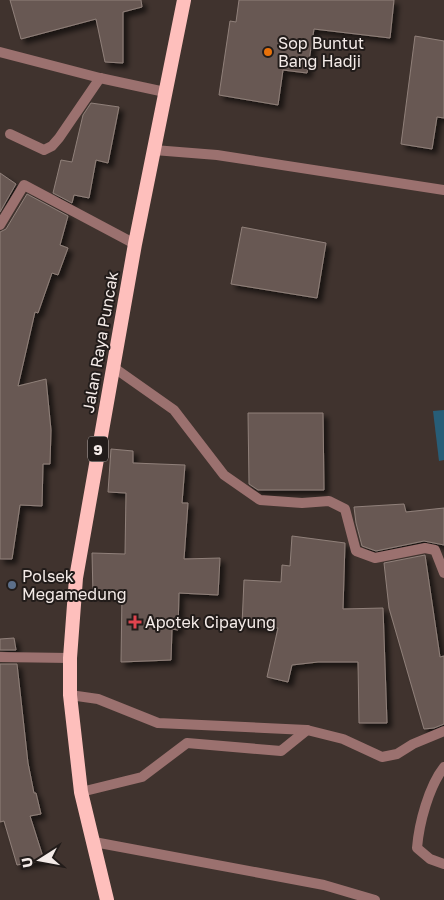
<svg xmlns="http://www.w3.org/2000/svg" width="444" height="900" font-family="'Golos Text',sans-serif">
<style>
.water{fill:#275d77}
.building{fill:#685953;stroke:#90807a;filter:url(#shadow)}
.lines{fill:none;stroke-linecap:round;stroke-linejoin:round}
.service{stroke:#9b716f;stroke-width:10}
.minor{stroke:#9b716f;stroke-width:10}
.trunk{stroke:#febfbc;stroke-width:14}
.food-dot{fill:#e8710a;stroke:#221c1a;stroke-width:2}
.service-dot{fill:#5c6f8a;stroke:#221c1a;stroke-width:2}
.health-dot{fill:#e0444e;stroke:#221c1a;stroke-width:2}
.labels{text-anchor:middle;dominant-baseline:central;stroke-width:4;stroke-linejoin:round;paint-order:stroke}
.shield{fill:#221c1a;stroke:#b5adaa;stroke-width:1}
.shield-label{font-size:15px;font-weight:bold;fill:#f4ebe8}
.poi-label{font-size:16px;fill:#f4ebe8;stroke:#221c1a;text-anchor:start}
.street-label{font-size:16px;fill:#f4ebe8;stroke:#221c1a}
</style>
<defs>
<filter id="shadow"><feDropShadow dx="4.5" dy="4.5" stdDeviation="2.5" flood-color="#0009"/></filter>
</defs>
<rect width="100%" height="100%" fill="#40332e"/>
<!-- water -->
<polygon class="water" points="444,410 444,460 439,461 433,411"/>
<!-- building -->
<g class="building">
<polygon points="10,0 141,0 142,7 123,12 123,63 105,62 96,19 21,39"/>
<polygon points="239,0 394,0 390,38 314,29 307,73 283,70 278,105 219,95 230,21 236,22"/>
<polygon points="415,36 444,41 444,118 437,117 432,149 401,144"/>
<polygon points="91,103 119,107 108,163 96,160 89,198 74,195 72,203 53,193 61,160 72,162 83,115"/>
<polygon points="0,173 16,184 0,212"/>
<polygon points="27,194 68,216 60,245 68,248 58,275 52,273 38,313 35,312 18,386 46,379 51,430 50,464 43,464 42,506 20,505 12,559 0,559 0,232 6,229"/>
<polygon points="242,227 326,243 317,298 231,284"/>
<polygon points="248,413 323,413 324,490 258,490 249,484"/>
<polygon points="111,449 133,451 133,463 185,465 182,503 188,503 184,559 220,558 218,595 179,593 178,630 172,629 171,660 121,662 122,594 93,594 92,553 125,554 126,493 108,492"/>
<polygon points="404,504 406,512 444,508 444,545 424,541 376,551 362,546 356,523 354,507"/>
<polygon points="292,536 345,543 343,609 383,608 387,723 359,723 358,662 318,662 292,665 288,682 267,677 278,628 242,625 244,580 281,582 282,565 290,566"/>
<polygon points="425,555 440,657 444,656 444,724 434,728 424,729 389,608 384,563"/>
<polygon points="14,638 16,650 0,650 0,639"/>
<polygon points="0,664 17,664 28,763 34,793 36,793 41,814 30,816 44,860 17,865 4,821 0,822"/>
</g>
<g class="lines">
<!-- service -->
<g class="service">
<polyline points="10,134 44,150 52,146 59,138 100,78"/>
<polyline points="0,225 24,185 135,244"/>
<polyline points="70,695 98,699 158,723 307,730 343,739 382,757 397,754 413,744 444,731"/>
<path d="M444,767C429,786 419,823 417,848L430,859L444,864"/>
<polyline points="81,792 142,777 187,743 281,751 307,730"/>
</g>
<!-- minor -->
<g class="minor">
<polyline points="0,52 100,78 165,92"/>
<polyline points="154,150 217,155 444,190"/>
<polyline points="113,367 174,410 224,475 260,500 302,503 329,501 345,509 356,551 375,558 425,548 435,550 444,573"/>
<polyline points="0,657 70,658"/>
<polyline points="94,842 324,885 375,900"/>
</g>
<!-- trunk -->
<polyline class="trunk" points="107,900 81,792 70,695 70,658 76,578 135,244 184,0"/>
</g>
<!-- markers -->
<circle class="food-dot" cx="268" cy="52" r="5"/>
<circle class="service-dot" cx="12" cy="585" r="5"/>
<path class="health-dot" d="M132.5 614.5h5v5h5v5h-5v5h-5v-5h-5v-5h5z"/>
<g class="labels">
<!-- shield labels -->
<rect class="shield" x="88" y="436.5" width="20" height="25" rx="4"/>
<g class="shield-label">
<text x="98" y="449">9</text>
</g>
<!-- poi labels -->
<g class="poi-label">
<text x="278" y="43">Sop Buntut<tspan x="278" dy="18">Bang Hadji</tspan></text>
<text x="22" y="576">Polsek<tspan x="22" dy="18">Megamedung</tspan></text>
<text x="145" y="622">Apotek Cipayung</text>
</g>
<!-- street labels -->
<g class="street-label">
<text transform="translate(100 342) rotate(-80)">Jalan Raya Puncak</text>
</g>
</g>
<!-- north arrow -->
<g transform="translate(40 860) rotate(259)" stroke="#221c1a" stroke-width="4" paint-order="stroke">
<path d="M0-4L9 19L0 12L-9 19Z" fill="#f4ebe8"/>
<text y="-8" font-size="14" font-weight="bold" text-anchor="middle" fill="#f4ebe8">U</text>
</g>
</svg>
